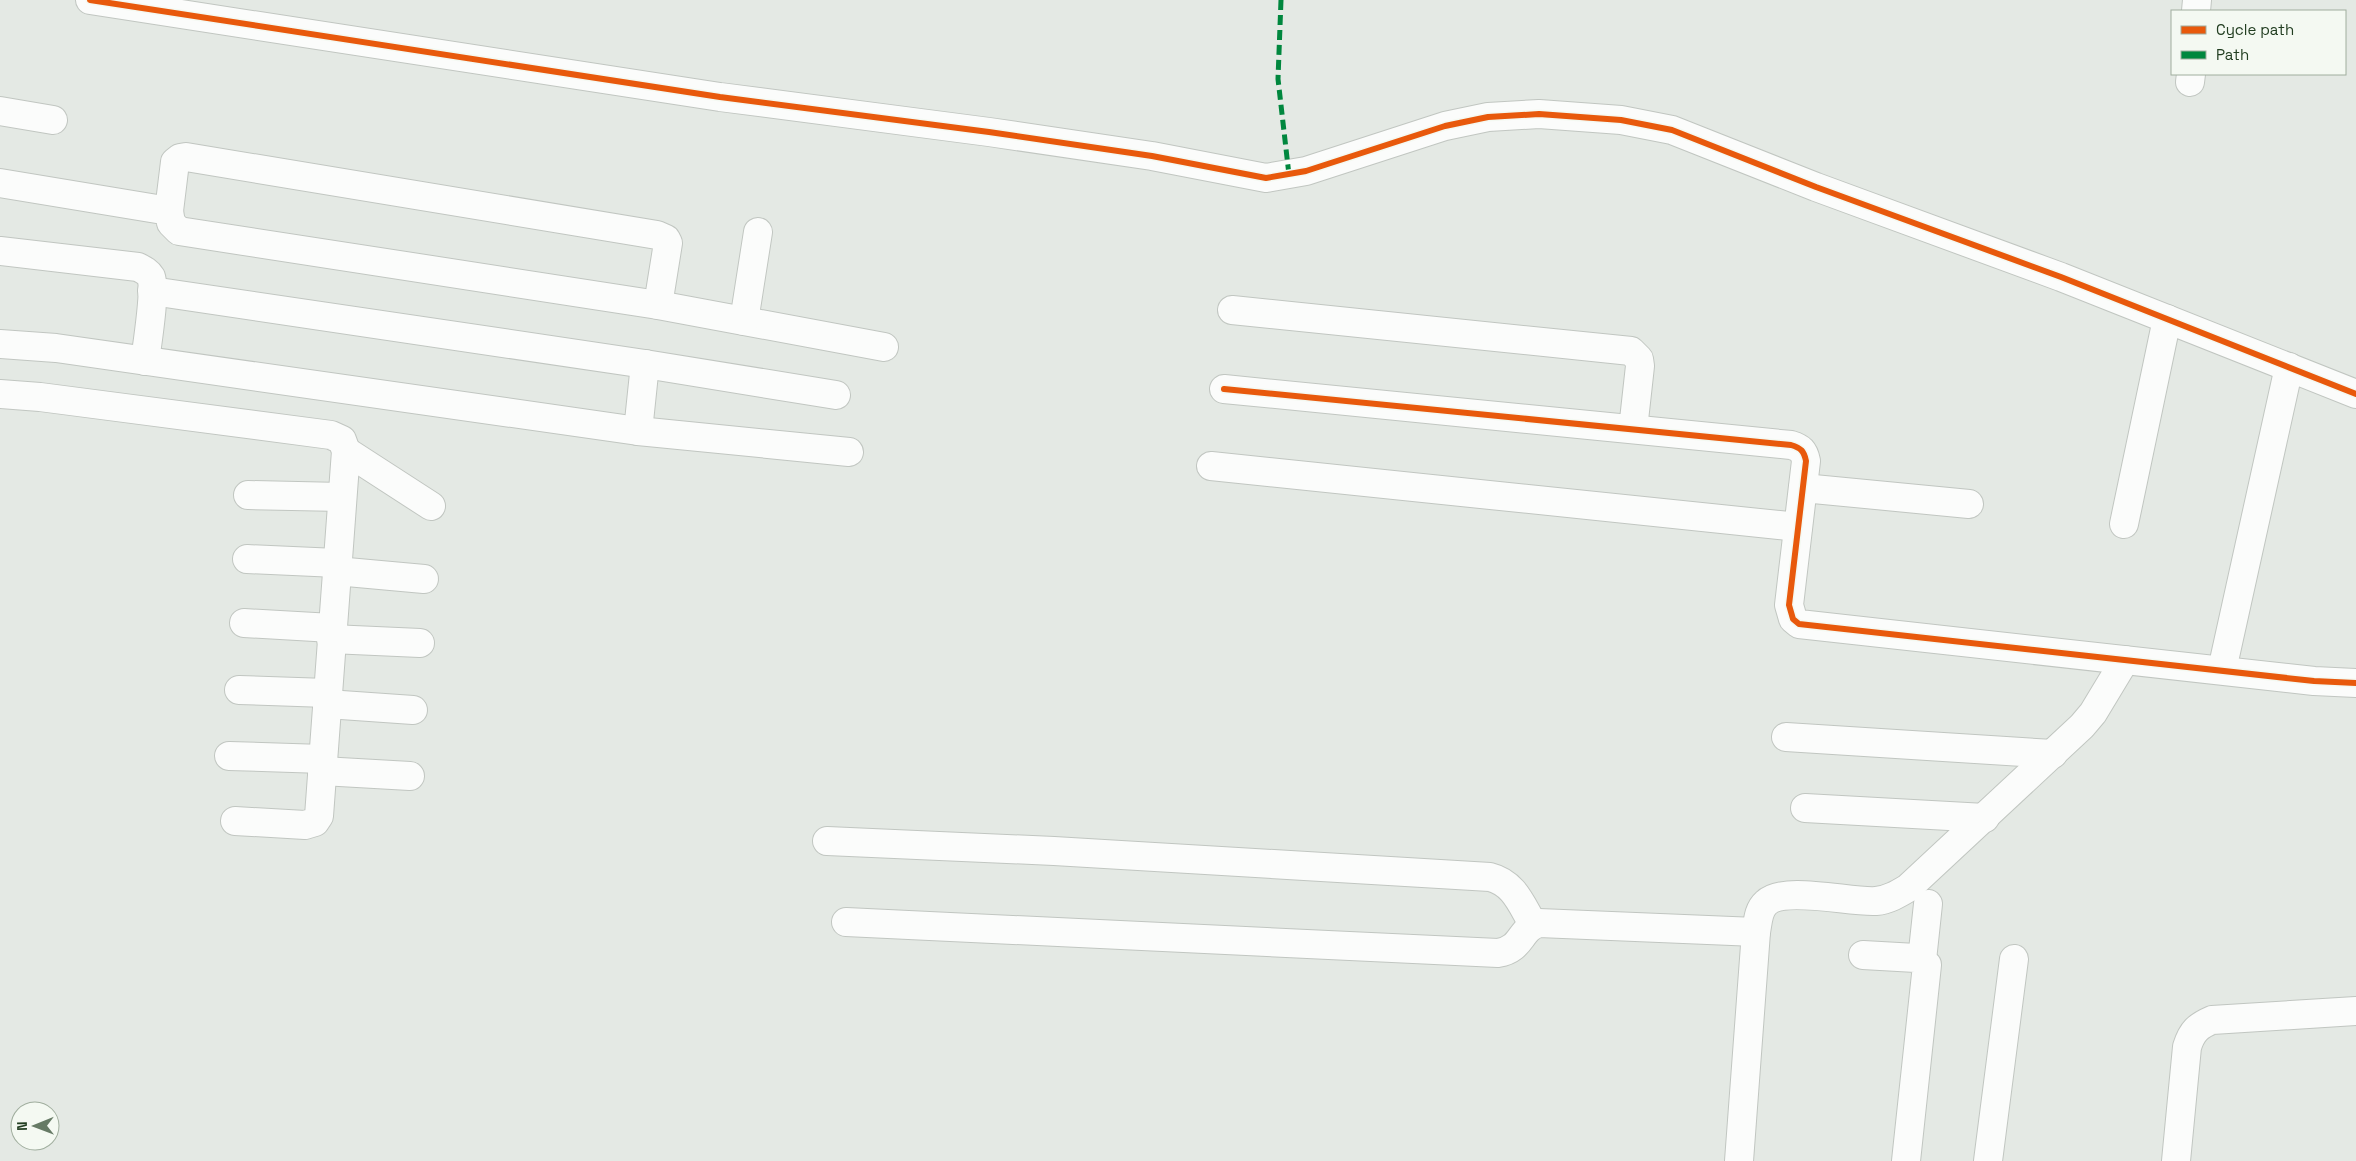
<svg xmlns="http://www.w3.org/2000/svg" width="2356" height="1161" font-family="'Space Grotesk',sans-serif">
<style>
.lines{fill:none;stroke-linecap:round;stroke-linejoin:round}
.minor-casing{stroke:#c1c6c1;stroke-width:30}
.minor{stroke:#fbfcfb;stroke-width:28}
.quiet{stroke:#00873e;stroke-width:5;stroke-dasharray:10 5;stroke-linecap:butt}
.cycleway-casing{stroke:#f4f9f2;stroke-width:9}
.cycleway{stroke:#e8590c;stroke-width:6}
</style>
<rect width="100%" height="100%" fill="#e4e9e4"/>
<g class="lines">
<defs>
<g id="minor">
<polyline points="90,0 720,97 989,132 1152,156 1266,178 1306,171 1445,126 1488,117 1539,114 1621,120 1672,130 1816,187 2061,277 2356,394"/>
<polyline points="2196,11 2197,0"/>
<polyline points="2190,82 2191,74"/>
<polyline points="0,111 53,120"/>
<polyline points="0,183 169,211 171,223 179,231 658,305 884,347"/>
<polyline points="169,211 175,162 180,158 186,157 657,235 666,239 668,243 658,305"/>
<path d="M0,251L138,267C144,270 148,272 151,277C156,290 147,345 145,361"/>
<polyline points="152,291 645,364 836,395"/>
<polyline points="1232,310 1631,351 1639,359 1640,366 1633,429"/>
<polyline points="744,321 758,232"/>
<polyline points="0,344 56,348 638,431 849,452"/>
<path d="M1224,389L1791,445C1801,448 1804,451 1806,461L1789,605L1793,619L1799,624L2314,681L2356,683"/>
<polyline points="0,394 40,397 331,435 342,440 346,451 319,816 315,822 305,825 235,821"/>
<polyline points="638,431 645,364"/>
<polyline points="346,451 431,506"/>
<polyline points="1211,466 1798,527"/>
<polyline points="1803,488 1969,504"/>
<polyline points="248,495 342,497"/>
<polyline points="2124,524 2167,319"/>
<polyline points="247,559 337,563"/>
<polyline points="336,571 424,579"/>
<polyline points="244,623 332,628"/>
<polyline points="331,639 420,643"/>
<polyline points="2222,670 2289,367"/>
<polyline points="239,690 327,693"/>
<polyline points="327,704 413,710"/>
<polyline points="1786,737 2053,754"/>
<polyline points="229,756 323,759"/>
<polyline points="322,771 410,776"/>
<polyline points="1805,808 1985,818"/>
<path d="M827,841L1054,851L1490,877C1514,883 1521,904 1533,924"/>
<path d="M846,922L1498,953C1523,949 1519,929 1539,923L1756,932"/>
<polyline points="1863,955 1916,958 1927,965 1906,1161"/>
<polyline points="1922,960 1928,904"/>
<path d="M1739,1161L1756,932C1758,922 1758,910 1766,903C1784,885 1851,903 1876,901C1888,900 1898,894 1908,888L2082,726L2093,713L2125,660"/>
<polyline points="1988,1161 2014,959"/>
<path d="M2176,1161L2187,1047C2192,1031 2198,1026 2212,1020L2356,1011"/>
</g>
</defs>
<!-- minor casing -->
<use href="#minor" class="minor-casing"/>
<!-- minor -->
<use href="#minor" class="minor"/>
<!-- quiet -->
<polyline class="quiet" points="1281,0 1278,79 1289,175"/>
<defs>
<g id="cycleway">
<polyline points="90,0 720,97 989,132 1152,156 1266,178 1306,171 1445,126 1488,117 1539,114 1621,120 1672,130 1816,187 2061,277 2356,394"/>
<path d="M1224,389L1791,445C1801,448 1804,451 1806,461L1789,605L1793,619L1799,624L2314,681L2356,683"/>
</g>
</defs>
<!-- cycleway casing -->
<use href="#cycleway" class="cycleway-casing"/>
<!-- cycleway -->
<use href="#cycleway" class="cycleway"/>
</g>
<!-- legend -->
<rect x="2171" y="10" width="175" height="65" fill="#f4f9f2" stroke="#a0ae9e"/>
<rect x="2181" y="26" width="25" height="8" fill="#e8590c" stroke="#a0ae9e"/>
<text x="2216" y="35" font-size="15" fill="#223e21">Cycle path</text>
<rect x="2181" y="51" width="25" height="8" fill="#00873e" stroke="#a0ae9e"/>
<text x="2216" y="60" font-size="15" fill="#223e21">Path</text>
<!-- north arrow -->
<g transform="translate(35 1126) rotate(269)"><circle r="24" fill="#f4f9f2" stroke="#a0ae9e"/>
<path d="M0-4L9 19L0 12L-9 19Z" fill="#667a65"/>
<text y="-8" font-size="14" font-weight="bold" text-anchor="middle" fill="#223e21">N</text>
</g>
</svg>
